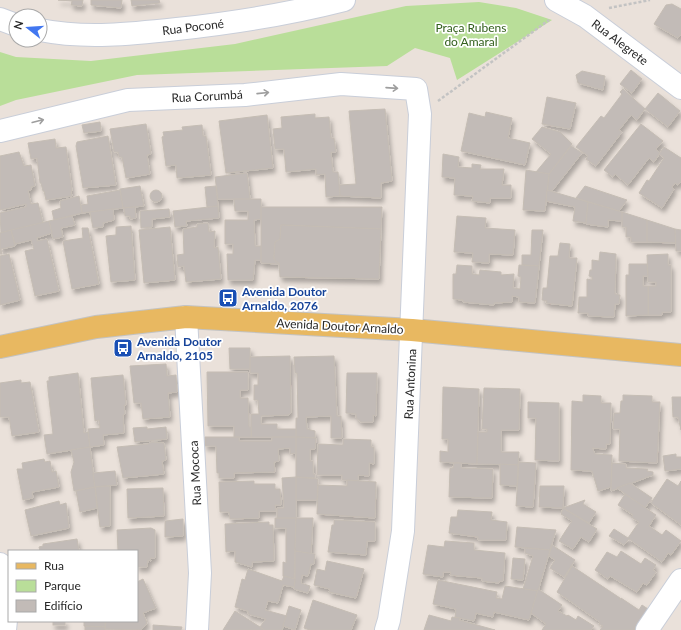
<svg xmlns="http://www.w3.org/2000/svg" width="681" height="630" font-family="Lato,sans-serif">
<style>
.green{fill:#b9de99}
.building{fill:#c2bbb7;stroke:#c5bdb4;filter:url(#shadow)}
.lines{fill:none;stroke-linecap:round;stroke-linejoin:round}
.minor-casing{stroke:#c9ced9;stroke-width:24}
.major-casing{stroke:#c3c3c3;stroke-width:24}
.path{stroke:#c3c3c3;stroke-width:2.5;stroke-dasharray:3 2;stroke-linecap:butt}
.minor{stroke:#fff;stroke-width:22}
.major{stroke:#e8b861;stroke-width:22}
.oneway{stroke:#9e9e9e}
.labels{text-anchor:middle;dominant-baseline:central;stroke-width:3.5;stroke-linejoin:round;paint-order:stroke}
.street-label{font-size:12px;fill:#282828;stroke:#fff}
.park-label{font-size:12px;fill:#33601d;stroke:#fff}
.transit-label{font-size:12px;font-weight:bold;fill:#164399;stroke:#fff;text-anchor:start}
</style>
<defs>
<filter id="shadow"><feDropShadow dx="2.5" dy="4.5" stdDeviation="2" flood-color="#0004"/></filter>
</defs>
<rect width="100%" height="100%" fill="#eae1da"/>
<!-- green -->
<polygon class="green" points="479,2 516,8 552,20 457,80 450,58 415,48 387,66 137,75 16,100 0,106 0,52 16,57 91,61 235,44 406,6"/>
<!-- building -->
<g class="building">
<polygon points="58,0 83,0 82,6 71,5 72,1"/>
<polygon points="91,0 122,0 121,8 91,5"/>
<polygon points="131,0 159,0 160,3 132,6"/>
<polygon points="672,4 681,9 681,34 678,38 654,24 666,5"/>
<polygon points="631,70 642,79 632,93 620,84"/>
<polygon points="582,71 605,76 603,90 578,83 576,75"/>
<polygon points="623,89 645,109 637,120 631,115 619,130 622,132 596,166 586,159 588,156 576,147 601,116 604,118 622,94 620,92"/>
<polygon points="658,93 680,111 668,127 645,109"/>
<polygon points="547,97 576,103 570,129 542,124"/>
<polygon points="385,109 392,181 381,183 381,198 340,196 339,185 356,184 349,111"/>
<polygon points="486,112 512,118 508,138 530,143 525,165 461,151 469,113 485,117"/>
<polygon points="315,114 315,118 329,117 331,138 334,138 336,152 331,152 333,172 338,172 340,196 326,197 325,174 316,175 316,169 286,172 284,149 275,149 273,129 282,128 281,117"/>
<polygon points="267,115 273,168 226,173 219,121"/>
<polygon points="100,122 101,131 84,133 82,125"/>
<polygon points="146,124 151,154 147,155 150,174 126,178 122,157 119,157 118,152 114,152 110,129"/>
<polygon points="641,124 663,141 656,149 660,153 654,162 649,158 628,185 615,174 613,177 604,170"/>
<polygon points="202,125 203,136 206,136 211,175 177,178 176,165 166,166 162,137 164,136 163,132 183,130 182,127"/>
<polygon points="542,127 560,132 572,144 549,174 536,172 551,154 532,139"/>
<polygon points="108,136 116,185 83,188 76,146 77,142"/>
<polygon points="55,139 56,148 66,147 72,191 71,192 72,196 46,200 44,191 43,191 41,183 40,183 37,158 31,159 28,143"/>
<polygon points="571,146 582,153 552,191 547,190 549,174"/>
<polygon points="664,147 681,158 681,181 678,185 675,183 672,187 674,189 662,208 639,193 647,180 649,181 664,158 659,154"/>
<polygon points="19,152 24,166 31,165 35,186 31,187 31,190 28,191 31,204 38,203 43,223 1,233 0,213 26,207 26,204 0,210 0,156"/>
<polygon points="443,154 459,157 458,167 472,168 472,164 481,165 480,169 504,169 502,185 511,185 511,198 490,198 490,203 472,201 473,196 454,195 455,178 442,177"/>
<polygon points="526,170 549,174 545,211 523,210"/>
<polygon points="247,173 250,199 218,199 215,177"/>
<polygon points="140,186 144,206 123,208 120,189"/>
<polygon points="216,186 218,206 207,207 205,187"/>
<polygon points="585,186 627,200 619,211 576,198"/>
<circle cx="156" cy="196" r="6"/>
<polygon points="120,190 123,208 82,213 81,205 88,204 87,196"/>
<polygon points="547,190 588,202 586,223 573,221 575,207 546,201"/>
<polygon points="79,196 82,213 54,220 52,211 61,208 60,201"/>
<polygon points="234,199 261,199 261,219 254,220 255,246 261,246 261,260 255,260 253,280 228,280 227,254 233,254 233,244 225,244 225,220 248,220 248,211 235,211"/>
<polygon points="588,202 622,212 622,221 608,220 608,227 586,224"/>
<polygon points="218,206 219,218 186,221 187,226 175,227 173,211"/>
<polygon points="135,207 136,218 130,219 130,216 125,216 124,208"/>
<polygon points="261,207 382,207 381,229 281,225 280,239 275,242 274,259 279,264 261,263"/>
<polygon points="113,209 114,220 103,223 103,227 93,228 90,212"/>
<polygon points="169,209 170,217 152,219 152,227 141,228 140,211"/>
<polygon points="622,212 647,220 647,242 631,242 631,237 626,237 626,227 622,227"/>
<polygon points="72,216 75,225 61,228 63,237 53,239 49,221"/>
<polygon points="457,216 486,218 485,228 515,230 513,255 489,254 489,263 472,262 473,253 454,252"/>
<polygon points="647,220 675,229 676,243 647,242"/>
<polygon points="49,221 52,233 37,238 37,241 47,239 59,291 35,296 25,251 34,249 31,240 15,244 11,230"/>
<polygon points="208,223 209,232 215,231 214,248 218,247 221,279 186,282 184,266 178,267 177,255 184,254 183,229 197,227 197,224"/>
<polygon points="281,225 381,229 379,279 280,277 279,263 275,261 274,257 275,242 280,239"/>
<polygon points="131,226 135,280 111,282 106,236 116,235 116,227"/>
<polygon points="170,227 175,280 144,283 139,230"/>
<polygon points="82,228 88,228 99,284 72,289 63,241 83,238"/>
<polygon points="675,229 681,230 681,251 676,251"/>
<polygon points="11,230 15,246 1,249 2,254 0,254 0,233"/>
<polygon points="532,230 543,230 539,266 522,265 522,255 531,255"/>
<polygon points="560,243 570,244 569,258 577,258 572,306 546,303 547,301 542,300 543,288 547,288 550,256 558,256"/>
<polygon points="600,252 616,254 615,294 620,295 619,304 615,304 614,317 588,316 588,313 578,313 579,297 587,297 587,279 592,280 592,277 589,276 590,270 592,270 592,260 599,261"/>
<polygon points="9,254 20,300 0,305 0,256"/>
<polygon points="668,254 668,265 671,265 671,312 662,312 662,315 648,315 648,286 656,286 656,282 648,282 647,255"/>
<polygon points="629,264 647,264 648,276 643,276 643,286 648,286 648,315 626,316 626,275 629,275"/>
<polygon points="457,265 472,266 472,274 479,275 480,270 501,272 501,275 514,274 513,288 520,289 521,277 518,276 519,265 539,266 535,303 519,302 519,297 512,296 512,302 494,303 494,305 463,302 463,300 453,299 453,274 456,274"/>
<polygon points="229,348 250,348 250,369 230,369"/>
<polygon points="290,356 291,413 288,415 261,416 261,424 277,424 277,429 296,429 296,437 251,437 251,414 259,414 258,400 254,400 254,385 258,385 258,373 250,373 250,357"/>
<polygon points="334,356 337,416 341,416 342,438 331,438 331,416 306,417 307,429 315,431 315,438 296,437 296,418 298,418 297,373 295,373 294,357"/>
<polygon points="166,364 167,376 176,375 177,392 168,393 170,417 143,419 141,403 134,403 130,366"/>
<polygon points="207,372 248,372 248,390 240,390 240,398 248,398 249,427 251,427 251,437 234,437 234,426 208,426"/>
<polygon points="78,373 84,433 88,432 90,447 47,454 44,435 53,434 47,381 49,381 49,377"/>
<polygon points="347,373 377,373 376,416 373,415 373,422 361,422 356,418 356,414 346,413"/>
<polygon points="123,375 126,405 124,405 125,414 123,415 124,433 103,435 104,445 90,447 88,429 100,428 99,420 95,421 91,378"/>
<polygon points="21,380 21,383 30,382 39,432 12,436 9,417 0,417 0,383"/>
<polygon points="443,387 479,389 477,464 440,462 440,451 448,452 448,439 442,439"/>
<polygon points="484,388 520,389 519,430 501,430 501,452 519,452 518,465 477,464 478,432 487,432 487,429 482,429"/>
<polygon points="583,395 601,396 601,403 611,403 610,444 606,444 606,449 592,448 595,454 612,455 611,487 598,491 592,471 571,470 572,401 583,402"/>
<polygon points="623,395 652,396 652,402 660,402 657,463 619,461 620,429 613,429 614,413 620,413 621,401 623,401"/>
<polygon points="672,397 681,397 681,430 678,417 673,417"/>
<polygon points="528,402 559,403 559,461 535,460 536,418 528,418"/>
<polygon points="147,427 147,429 166,427 167,439 135,442 133,428"/>
<polygon points="205,437 239,437 239,441 272,441 272,437 296,437 296,453 290,454 290,448 278,449 279,461 274,462 275,472 234,473 234,478 219,478 219,473 217,473 216,446 205,446"/>
<polygon points="296,437 316,438 315,449 310,449 310,461 313,461 313,474 315,474 315,478 296,477"/>
<polygon points="343,439 371,440 371,447 374,447 374,464 369,463 369,476 358,475 358,481 342,480 342,475 317,475 318,444 343,445"/>
<polygon points="152,442 164,443 166,460 162,461 164,474 123,478 117,447 148,444"/>
<polygon points="90,447 95,487 74,491 71,472 74,462 71,450"/>
<polygon points="676,454 676,457 681,457 681,469 665,471 663,456"/>
<polygon points="44,459 45,462 50,461 52,472 56,471 59,487 32,492 33,498 23,500 17,469 23,469 22,463"/>
<polygon points="519,462 536,463 533,507 516,506"/>
<polygon points="454,463 461,463 461,468 493,469 492,498 449,497 450,468 453,468"/>
<polygon points="612,463 626,464 626,468 648,469 647,471 653,472 653,475 611,491"/>
<polygon points="500,464 518,465 517,486 500,485"/>
<polygon points="115,471 117,485 95,487 93,473"/>
<polygon points="296,477 296,518 277,518 277,508 284,508 282,478"/>
<polygon points="296,477 318,479 317,500 296,500"/>
<polygon points="667,479 678,486 681,481 681,525 651,503"/>
<polygon points="347,480 376,482 375,518 317,514 318,485 347,486"/>
<polygon points="254,481 254,484 275,484 275,489 280,489 281,505 275,505 276,511 259,511 259,518 230,519 229,512 220,512 219,482"/>
<polygon points="630,483 652,498 645,508 617,488"/>
<polygon points="110,486 110,526 100,527 95,487"/>
<polygon points="540,486 564,486 563,508 539,507"/>
<polygon points="95,487 97,508 80,512 76,491"/>
<polygon points="163,488 164,516 128,518 127,489"/>
<polygon points="625,494 656,515 649,526 662,535 666,530 681,541 671,555 668,553 662,562 629,539 624,545 609,536 614,529 628,538 639,522 631,517 633,515 618,505"/>
<polygon points="585,500 583,504 596,512 589,523 563,508"/>
<polygon points="59,501 60,505 66,503 69,528 31,536 25,510"/>
<polygon points="563,508 597,529 589,542 581,537 573,549 559,541 572,521 561,514"/>
<polygon points="458,510 492,512 491,520 507,522 506,540 478,540 478,537 449,533 451,517 457,517"/>
<polygon points="275,518 296,518 294,579 283,576 283,562 286,563 286,528 275,528"/>
<polygon points="296,518 313,518 311,554 295,551"/>
<polygon points="183,519 183,536 165,537 165,521"/>
<polygon points="334,520 375,522 375,541 367,541 366,555 328,552 332,525 334,525"/>
<polygon points="269,522 269,525 273,525 274,561 252,562 252,567 235,562 235,551 226,552 225,524"/>
<polygon points="517,527 556,530 550,550 515,547"/>
<polygon points="151,528 155,530 155,558 150,558 151,561 148,560 147,567 137,567 137,551 118,551 117,530"/>
<polygon points="77,539 79,551 40,551 39,547 43,546 43,544"/>
<polygon points="445,541 474,543 474,550 505,553 503,581 499,581 499,583 482,581 482,578 450,575 451,572 443,572 443,577 423,574 428,545 444,547"/>
<polygon points="552,545 575,560 564,577 550,568 555,560 549,556"/>
<polygon points="525,548 550,550 538,591 523,589 533,556 525,553"/>
<polygon points="295,551 315,554 314,564 311,564 308,576 302,575 301,583 310,586 308,593 294,589 295,579"/>
<polygon points="621,551 641,564 645,558 656,565 653,570 656,572 647,585 643,583 637,592 610,576 608,579 595,570 607,552 617,557"/>
<polygon points="513,558 525,559 523,580 511,579"/>
<polygon points="327,561 364,569 356,598 329,592 330,589 314,585 317,569 325,571"/>
<polygon points="572,566 620,598 620,600 621,598 639,610 642,605 648,609 634,630 600,630 603,626 599,624 600,622 557,592"/>
<polygon points="248,569 282,581 284,576 295,579 294,587 283,585 278,603 268,601 265,610 287,616 282,630 264,630 260,627 266,619 248,614 248,611 235,607 242,579 245,580"/>
<polygon points="143,579 156,608 143,613 147,623 141,630 105,629 105,621 137,621 137,582"/>
<polygon points="438,580 497,592 496,598 502,599 505,586 538,591 529,620 494,612 493,617 476,613 474,621 455,617 456,609 433,604"/>
<polygon points="538,589 562,605 558,611 567,616 568,615 576,620 578,616 594,626 591,630 542,630 546,624 531,613"/>
<polygon points="313,600 357,615 351,630 310,630 304,628"/>
<polygon points="289,606 301,610 295,630 283,626"/>
<polygon points="235,611 260,627 264,630 223,630"/>
<polygon points="429,615 451,621 452,617 460,618 459,620 495,630 424,630"/>
<rect x="53" y="621" width="12" height="4"/>
<polygon points="84,621 105,621 105,627 84,626"/>
<polygon points="153,625 182,627 181,630 153,630"/>
<polygon points="85,626 105,627 105,630 85,630"/>
</g>
<g class="lines">
<defs>
<g id="minor">
<polyline points="556,0 585,16 681,88"/>
<polyline points="0,19 16,25"/>
<path d="M40,30C85,39 131,34 177,29C233,23 289,14 344,0"/>
<polyline points="0,131 128,100 245,95 341,84 416,89 420,114 403,531 389,620 386,630"/>
<polyline points="186,317 200,573 197,630"/>
<polyline points="0,564 6,620 5,630"/>
<polyline points="647,630 681,580"/>
</g>
<polyline id="major" points="0,347 96,327 186,317 412,330 681,355"/>
</defs>
<!-- minor casing -->
<use href="#minor" class="minor-casing"/>
<!-- major casing -->
<use href="#major" class="major-casing"/>
<!-- path -->
<g class="path">
<polyline points="609,8 650,0"/>
<polyline points="438,101 549,20"/>
</g>
<!-- minor -->
<use href="#minor" class="minor"/>
<!-- major -->
<use href="#major" class="major"/>
</g>
<!-- one-way arrows -->
<defs><path id="oneway-shaft" d="M-6 0H5M1.5-3L5.5 0L1.5 3" fill="none" stroke-width="1.6" stroke-linecap="round" stroke-linejoin="round"/></defs>
<g class="oneway">
<use href="#oneway-shaft" transform="translate(392 88) rotate(4)"/>
<use href="#oneway-shaft" transform="translate(263 93) rotate(-6)"/>
<use href="#oneway-shaft" transform="translate(38 121) rotate(-14)"/>
</g>
<!-- icons -->
<defs>
<symbol id="bus-square" viewBox="-11 -11 22 22"><rect x="-9" y="-9" width="18" height="18" rx="4" fill="#1a4fb4" stroke="#fff"/><path d="M-5-6H5V4H4V6H2V4H-2V6H-4V4H-5ZM-3.5-4V0h7V-4ZM-3.5 1.2v1.5H-2V1.2ZM2 1.2v1.5H3.5V1.2Z" fill="#fff"/></symbol>
</defs>
<g fill-rule="evenodd">
<use href="#bus-square" x="217" y="287" width="22" height="22"/>
<use href="#bus-square" x="112" y="337" width="22" height="22"/>
</g>
<g class="labels">
<!-- street labels -->
<g class="street-label">
<text transform="translate(193 27) rotate(-7)">Rua Poconé</text>
<text transform="translate(620 42) rotate(37)">Rua Alegrete</text>
<text transform="translate(207 96) rotate(-3)">Rua Corumbá</text>
<text transform="translate(340 326) rotate(3)">Avenida Doutor Arnaldo</text>
<text transform="translate(410 384) rotate(-87)">Rua Antonina</text>
<text transform="translate(195 473) rotate(-93)">Rua Mococa</text>
</g>
<!-- park labels -->
<g class="park-label">
<text x="471" y="27">Praça Rubens<tspan x="471" dy="14">do Amaral</tspan></text>
</g>
<!-- transit labels -->
<g class="transit-label">
<text x="242" y="291">Avenida Doutor<tspan x="242" dy="14">Arnaldo, 2076</tspan></text>
<text x="137" y="341">Avenida Doutor<tspan x="137" dy="14">Arnaldo, 2105</tspan></text>
</g>
</g>
<!-- legend -->
<rect x="8" y="550" width="130" height="72" fill="#ffffff" stroke="#a9a9a9"/>
<rect x="16" y="563" width="20" height="6" fill="#e8b861" stroke="#a9a9a9"/>
<text x="44" y="570" font-size="12" fill="#282828">Rua</text>
<rect x="16" y="580" width="20" height="12" fill="#b9de99" stroke="#a9a9a9"/>
<text x="44" y="590" font-size="12" fill="#282828">Parque</text>
<rect x="16" y="600" width="20" height="12" fill="#c2bbb7" stroke="#a9a9a9"/>
<text x="44" y="610" font-size="12" fill="#282828">Edifício</text>
<!-- north arrow -->
<g transform="translate(28 28) rotate(287)"><circle r="19" fill="#ffffff" stroke="#a9a9a9"/>
<path d="M0-3L7 15L0 10L-7 15Z" fill="#4277f0"/>
<text y="-6" font-size="11" font-weight="bold" text-anchor="middle" fill="#282828">N</text>
</g>
</svg>
